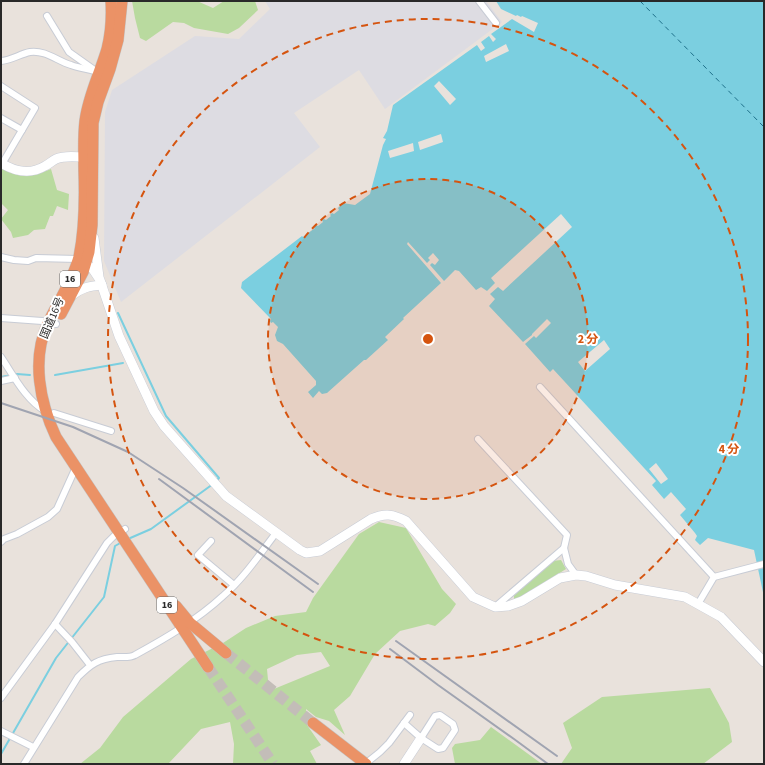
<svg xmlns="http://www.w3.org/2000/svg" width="765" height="765" font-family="'Source Sans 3','Noto Sans JP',sans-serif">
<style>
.industrial{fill:#dddce2}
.green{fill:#b9da9f;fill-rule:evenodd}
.water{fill:#7bcfe0;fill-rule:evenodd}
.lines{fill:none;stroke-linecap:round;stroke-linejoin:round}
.stream{stroke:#7bcfe0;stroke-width:2}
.ferry{stroke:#1d6f89;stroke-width:1;stroke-dasharray:5 4;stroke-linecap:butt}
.highway-tunnel{stroke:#c3bdb8;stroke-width:11;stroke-dasharray:11 5.5;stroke-linecap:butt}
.street-casing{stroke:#c8ccd5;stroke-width:8}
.secondary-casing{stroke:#c8ccd5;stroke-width:10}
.highway-casing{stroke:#c3c3c3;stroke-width:12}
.street{stroke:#fff;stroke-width:6}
.secondary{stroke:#fff;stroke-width:9}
.highway{stroke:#eb9266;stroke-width:11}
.rail{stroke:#a0a4b1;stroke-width:2}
.ring{fill:none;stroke:#d5540f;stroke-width:2;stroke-dasharray:7 5}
.labels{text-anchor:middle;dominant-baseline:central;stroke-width:4;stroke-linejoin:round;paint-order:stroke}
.shield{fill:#fff;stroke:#696969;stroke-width:1}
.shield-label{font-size:10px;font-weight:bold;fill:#292929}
.street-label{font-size:11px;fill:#292929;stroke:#fff}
.centre{fill:#d5540f;stroke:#fff;stroke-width:2}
.ring-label{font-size:12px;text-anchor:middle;font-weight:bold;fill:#d5540f;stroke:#fff;stroke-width:4;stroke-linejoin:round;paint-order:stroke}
</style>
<rect width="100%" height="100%" fill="#e9e2dc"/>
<!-- industrial -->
<polygon class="industrial" points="265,1 486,1 502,22 385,109 359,70 294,113 320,147 121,302 104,261 105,112 112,90 195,36 239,39 270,9"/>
<!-- green -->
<g class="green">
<polygon points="132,1 197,1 213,8 224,1 255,1 258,10 239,28 228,34 194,28 184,23 173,22 146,41 140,38 135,18"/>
<path d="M1,168C20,179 31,177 51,169L57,190L69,194L68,210L57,206L53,216H50L45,229L34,230L28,235L13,238L11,232L1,219L8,210L1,203Z"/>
<path d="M379,522L406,528L442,589L456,604L450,613L435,626L428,624L400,631L375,654L350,696L334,710L345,735L329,721L316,717L306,709L307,725L321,745L310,751L317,764H233L234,744L230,722L201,729L168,764H80L100,748L123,717L191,659L223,643L246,628L275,616L306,612L313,598L359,534ZM321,652L330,666L269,691L267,669L297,655Z"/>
<polygon points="561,560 566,569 516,600 514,599 514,595 553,561"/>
<polygon points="710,688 729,723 732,742 703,764 561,764 572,748 563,723 602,697"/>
<polygon points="491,727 542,764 455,764 452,748 455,744 480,740"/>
</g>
<!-- water -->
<path class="water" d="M496,1H764V597L754,550L708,538L700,545L695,540L697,536L695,533L680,515L686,509L671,492L664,499L652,485L656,481L553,369L550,372L525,344L534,336L536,338L551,323L547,319L532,334V335L523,342L489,306L495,299L490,294L498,287L503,291L572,227L561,214L491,278L495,283L487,291L481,287L476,290L459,271L455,270L444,281L430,265L432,263L435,265L439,260L433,253L428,258L430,260L427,263L408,242L407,244L441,283L403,318L404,319L385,337L388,340L366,360H364L327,393L322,394L319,391L313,398L308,392L316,385V381L283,344L277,341L275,335L278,327L273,322L271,323L270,321L271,319L241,288L242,282L302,236L303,237L315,228L314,227L316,225L318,226L323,222L322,220L324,219L326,220L331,216L330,215L332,213L334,214L339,210L338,208L343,203L355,205L370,194L383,145L386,139L383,138L387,131L393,105L477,45L481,51L485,48L481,42L489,36L493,42L496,39L491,34L512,19L534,32L538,23L522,16L521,17L517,15L516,16L501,9ZM506,44L509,51L486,62L484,56ZM439,81L456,99L450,105L434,86ZM441,134L443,142L420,150L418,142ZM413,143L414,151L390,158L388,151ZM604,340L610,349L585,371L578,362ZM656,463L668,479L661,484L649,469Z"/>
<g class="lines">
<!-- stream -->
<g class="stream">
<polyline points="118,313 166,416 219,478 216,481"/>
<polyline points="55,375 123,363"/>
<polyline points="1,377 17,374 30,375"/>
<polyline points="128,539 151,529 213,484"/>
<polyline points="1,754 56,658 104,597 115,546 122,542"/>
</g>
<!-- ferry -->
<polyline class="ferry" points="640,1 764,127"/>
<!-- highway-tunnel -->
<g class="highway-tunnel">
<polyline points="226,653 313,723"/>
<polyline points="208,667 273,764"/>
</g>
<defs>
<g id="street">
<polyline points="479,1 496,23"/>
<polyline points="47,16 69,52 93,69"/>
<path d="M1,61C12,60 20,54 30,52C46,50 57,61 71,65C81,69 91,69 100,73"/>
<polyline points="1,86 35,108 2,164"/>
<polyline points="1,118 22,130"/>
<polyline points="1,257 14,260 28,261 36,258 78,259"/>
<polyline points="1,318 42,321 56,324"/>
<path d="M1,357C14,376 25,399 45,411"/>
<polyline points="1,381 15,378"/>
<polyline points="540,387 714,577"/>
<polyline points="54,413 111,431"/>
<polyline points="478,439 567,535 564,548 568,564 576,575"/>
<polyline points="211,541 198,555 234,585"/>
<polyline points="1,542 4,539 17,534 48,517 57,509 76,467"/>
<polyline points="698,604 714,577 764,564"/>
<polyline points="495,607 564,548"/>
<polyline points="55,624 72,642 90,665"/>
<polyline points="1,698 55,624 107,543 114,536 125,529"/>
<polygon points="440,715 453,724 455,730 443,748 438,749 421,738 435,716"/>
<polyline points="404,723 421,738"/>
<polyline points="1,731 33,747"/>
<path d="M24,764L78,677C91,664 98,659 117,657C123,657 130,658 135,655C166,638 197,620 223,596C244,578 259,555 276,533"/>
<polyline points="365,764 380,752 389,743 410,715"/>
</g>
<g id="secondary">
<path d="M1,163C16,172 30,175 45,166C49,164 52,161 56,159C66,155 80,157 91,158"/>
<polyline points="94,238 99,277"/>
<path d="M81,261L92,268L100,280L119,336L154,411L164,426L226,496L300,550L306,553L320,551L371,519C385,513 393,514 406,521L473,597L495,607L508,606L522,601L560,578L576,575L586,576L615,585L685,597L721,617L764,662"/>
<path d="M71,296C81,288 89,286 102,285"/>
<polyline points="404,764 421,738"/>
</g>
<g id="highway">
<path d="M111,1C112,17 111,33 107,49C100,73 88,96 85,121C83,137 84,154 84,170C85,199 85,228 79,257C73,280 58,302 48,323C31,359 40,403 56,437L208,667"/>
<polyline points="61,314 83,272 89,252 92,225 93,123 98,102 110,69 118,40 122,1"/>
<polyline points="176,606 190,623 226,653"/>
<polyline points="313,723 366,764"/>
</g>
</defs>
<!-- street casing -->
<use href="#street" class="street-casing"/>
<!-- secondary casing -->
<use href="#secondary" class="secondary-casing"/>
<!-- highway casing -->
<use href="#highway" class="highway-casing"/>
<!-- street -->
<use href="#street" class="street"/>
<!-- secondary -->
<use href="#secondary" class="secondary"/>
<!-- highway -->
<use href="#highway" class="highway"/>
<!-- rail -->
<g class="rail">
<polyline points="1,403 73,427 128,452 183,488 318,584"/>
<polyline points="159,479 313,592"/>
<polyline points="396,641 557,756"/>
<polyline points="390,649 438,685 514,739 548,764"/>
</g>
</g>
<!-- distance rings -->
<circle cx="428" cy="339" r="160" fill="#d5540f" fill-opacity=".12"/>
<g class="ring">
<circle cx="428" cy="339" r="160"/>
<circle cx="428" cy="339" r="320"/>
</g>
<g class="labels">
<!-- shield labels -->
<g class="shield">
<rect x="60" y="271" width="20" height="16" rx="3"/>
<rect x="157" y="597" width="20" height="16" rx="3"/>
</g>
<g class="shield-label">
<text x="70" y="279">16</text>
<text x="167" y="605">16</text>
</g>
<!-- street labels -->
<g class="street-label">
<text transform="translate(52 318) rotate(-67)">国道16号</text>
</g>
</g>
<circle cx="428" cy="339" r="6" class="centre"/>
<g class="ring-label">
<text x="588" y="343">2 分</text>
<text x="729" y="453">4 分</text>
</g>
<!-- border -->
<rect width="765" height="765" fill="none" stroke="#292929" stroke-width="4"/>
</svg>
